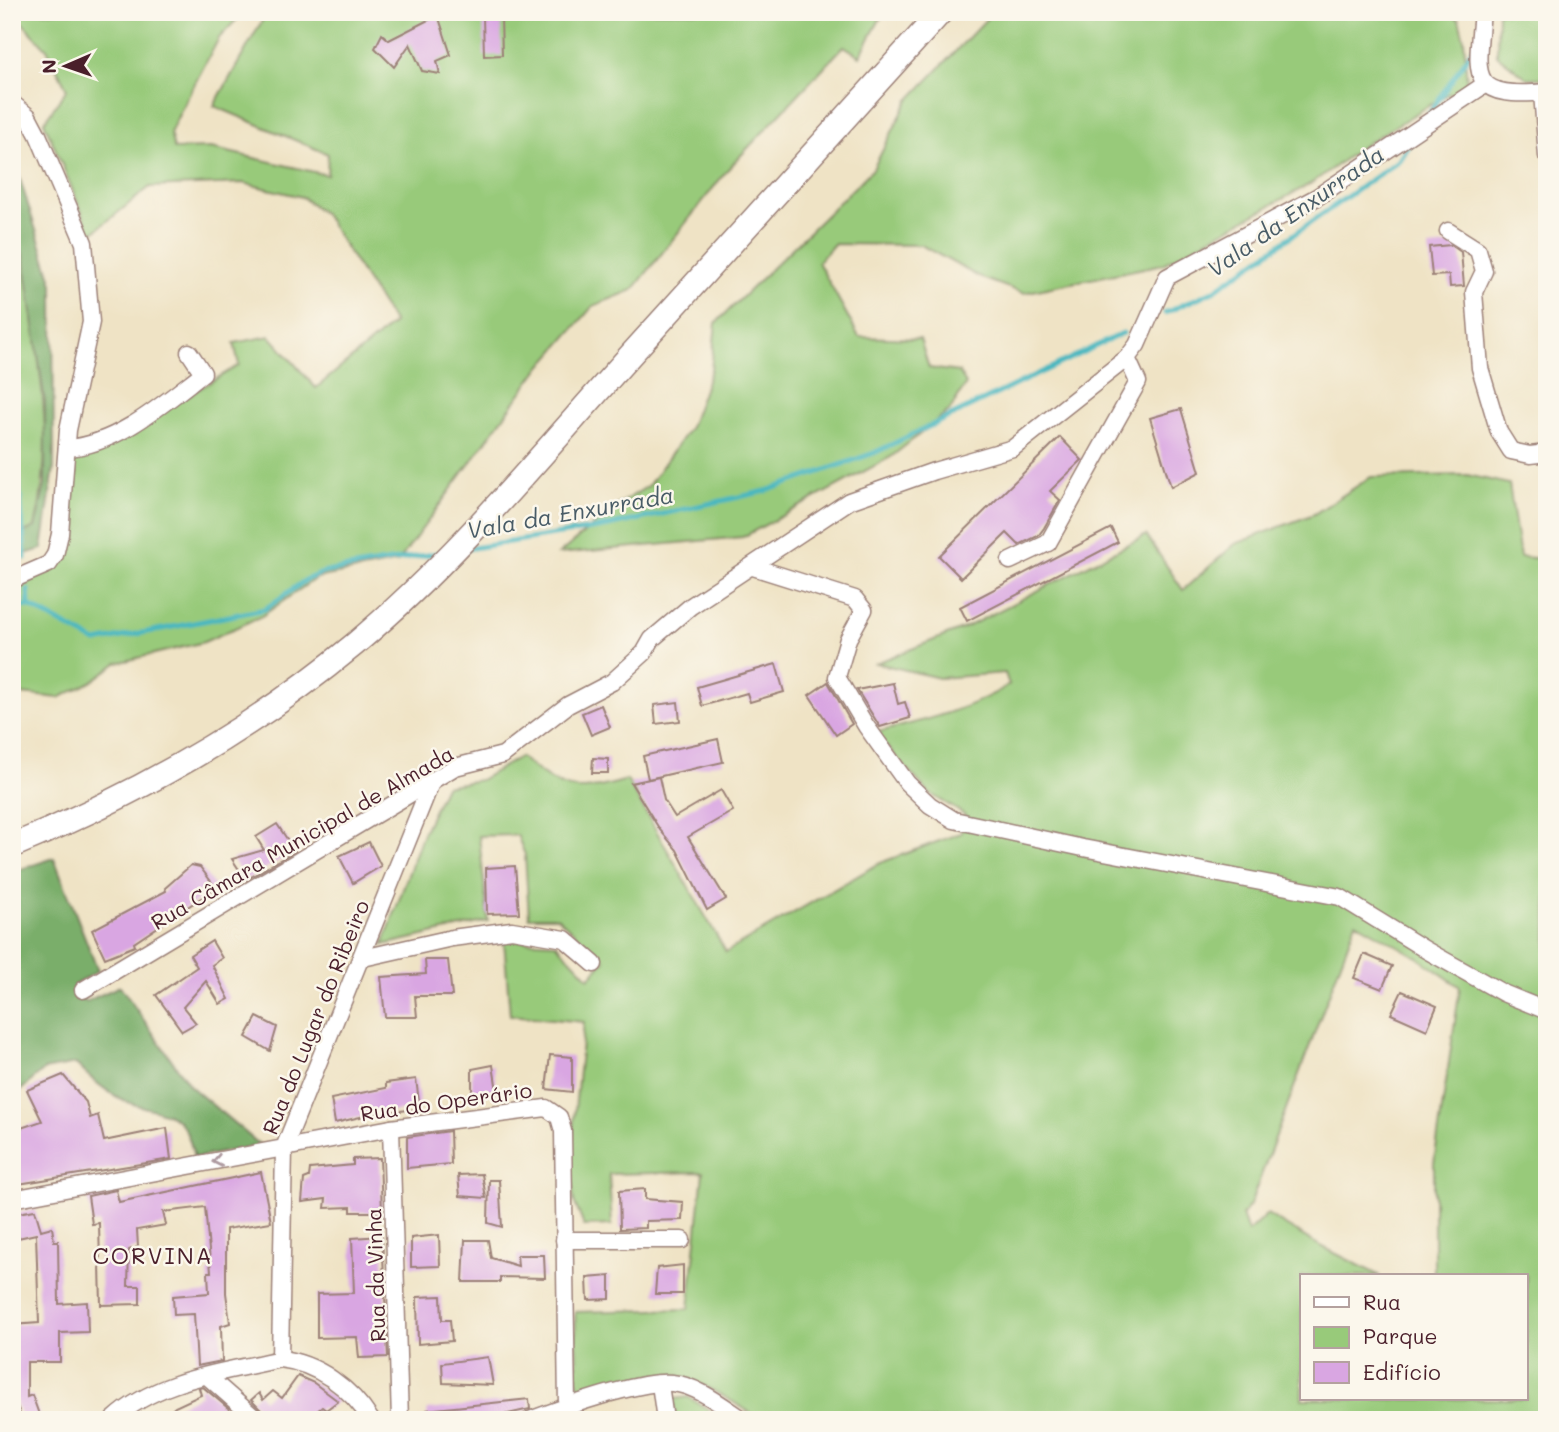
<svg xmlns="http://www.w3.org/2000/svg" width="1559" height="1432" font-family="Mali,sans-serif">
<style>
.green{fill:#98ca7a;stroke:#717452;stroke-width:2;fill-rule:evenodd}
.forest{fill:#7aae6a;stroke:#62664a;stroke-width:2}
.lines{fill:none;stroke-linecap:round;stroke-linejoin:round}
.stream{stroke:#48b7c0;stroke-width:5}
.building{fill:#d9a6e2}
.street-casing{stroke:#9c8178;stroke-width:19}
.secondary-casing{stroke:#9c8178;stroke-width:26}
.street{stroke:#fff;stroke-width:16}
.secondary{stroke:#fff;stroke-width:23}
.oneway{stroke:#ae9aa0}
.labels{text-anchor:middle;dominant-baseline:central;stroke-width:5;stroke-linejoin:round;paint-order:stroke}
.street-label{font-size:21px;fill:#4a1f2b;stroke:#fbf7ec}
.water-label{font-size:23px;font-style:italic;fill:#495c67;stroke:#fbf7ec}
.neighbourhood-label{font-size:23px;letter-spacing:2px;fill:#4a1f2b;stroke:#fbf7ec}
</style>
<rect width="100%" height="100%" fill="#fbf7ec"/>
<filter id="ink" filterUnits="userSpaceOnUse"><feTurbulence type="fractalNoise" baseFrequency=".0143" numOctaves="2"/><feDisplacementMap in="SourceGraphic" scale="14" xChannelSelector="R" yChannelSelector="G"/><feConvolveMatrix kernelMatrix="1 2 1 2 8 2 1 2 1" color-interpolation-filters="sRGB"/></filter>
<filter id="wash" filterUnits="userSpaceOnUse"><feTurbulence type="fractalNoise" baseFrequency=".00686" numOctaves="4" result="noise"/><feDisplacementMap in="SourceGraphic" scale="28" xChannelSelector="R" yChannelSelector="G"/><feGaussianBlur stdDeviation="1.57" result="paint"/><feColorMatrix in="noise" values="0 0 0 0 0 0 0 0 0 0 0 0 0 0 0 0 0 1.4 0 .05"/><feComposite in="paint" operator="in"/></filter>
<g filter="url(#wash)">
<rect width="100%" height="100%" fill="#efe3c5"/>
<!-- green -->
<g class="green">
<polygon points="12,12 244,12 219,38 186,100 170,133 174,149 211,148 327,175 328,154 214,106 267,12 884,12 860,56 844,46 729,168 633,290 593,306 537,371 398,562 316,578 262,616 204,642 117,663 91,682 59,698 12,693 12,589 24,585 57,561 74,456 112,441 239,365 234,343 270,336 316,388 394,323 324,214 302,197 243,183 150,187 91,234 44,122 67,89 47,49"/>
<polygon points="993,12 1446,12 1459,19 1464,39 1467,85 1453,98 1450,93 1367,143 1312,183 1163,264 1023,293 979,277 921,245 834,244 818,262 859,337 920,339 929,368 959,372 966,384 950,410 891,457 743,537 559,554 616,506 648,486 690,427 711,370 716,323 873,169 908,101"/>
<polygon points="1498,12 1547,12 1547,78 1527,78 1497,55"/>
<path d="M12,231C26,261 29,292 34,325C44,397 52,455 35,527L12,538Z"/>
<path d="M1467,475L1509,484L1520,557L1547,559V1420H762C741,1407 699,1379 674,1375C652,1370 601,1388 578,1395L575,1312L689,1309L703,1172L609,1174L612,1225L584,1226L574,1201L570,1158L584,1022L510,1015L504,940L556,943L589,978L605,960L557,917H529L525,855L517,835L479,836L488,921L383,945L423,833L445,786L480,780L520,757C564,792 571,796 627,780L726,952L880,863L961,833L965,815L929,793L874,733C922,721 967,711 1009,685L1005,673L939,678L876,663L967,627L1146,535L1183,590L1235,544L1314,514L1371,477ZM1356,922L1417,957L1460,987L1434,1163V1276H1526V1399H1302V1276H1380L1315,1243L1267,1214L1248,1232L1242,1215L1250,1205Z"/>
<polygon points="688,1397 726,1420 676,1420 673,1399"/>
</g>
<!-- forest -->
<g class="forest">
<polygon points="12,154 53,284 54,468 42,549 12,558 12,538 35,527 45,485 45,403 24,256 12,231"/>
<path d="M54,858L98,971L74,985L85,1002L120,986L190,1086L260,1145L194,1158C185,1110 170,1116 130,1103C109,1095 91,1079 76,1064L44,1070L12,1098V872Z"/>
</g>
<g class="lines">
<!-- stream -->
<g class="stream">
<polyline points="1429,114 1474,47"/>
<polyline points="1165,313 1215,290 1399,160 1412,140"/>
<polyline points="12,445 18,474 25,558"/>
<polyline points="466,549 604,527 766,491 874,453 1123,333"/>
<polyline points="28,590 29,606"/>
<polyline points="12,608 29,606 96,642 265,609 307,579 325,572 439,553"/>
</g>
</g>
<g id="blocks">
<!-- building -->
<g class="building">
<polygon points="438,15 451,55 437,61 440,74 422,71 410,44 394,67 375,48 382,34 389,40"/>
<polygon points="501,15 502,55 484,56 483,16"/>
<polygon points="1451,245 1461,252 1464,286 1450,287 1449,275 1432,276 1429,247"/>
<polygon points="1181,409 1200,472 1171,487 1150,418"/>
<polygon points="1060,437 1082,460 1050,491 1060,500 1044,528 1038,536 1019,545 1007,533 961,578 939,556"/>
<polygon points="1111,528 1118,542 967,621 960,607"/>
<polygon points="776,664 784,692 750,702 747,693 702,706 697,687"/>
<polygon points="828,682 852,724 836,735 809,695"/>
<polygon points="893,683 898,704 905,702 910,718 880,727 857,690"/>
<polygon points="678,702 680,721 656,724 654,705"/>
<polygon points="601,705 610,727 591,735 582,713"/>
<polygon points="718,739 723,762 648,779 643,756"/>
<polygon points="593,758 608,759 608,773 592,773"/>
<polygon points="659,777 664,800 675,817 721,790 733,811 688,837 726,899 707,910 677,850 660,830 631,783"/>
<polygon points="277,824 295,851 246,880 232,859 264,850 256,837"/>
<polygon points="369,842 381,866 353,883 339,856"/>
<polygon points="191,865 200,867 216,888 134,943 135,946 105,958 92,930 166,891 165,888"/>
<polygon points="515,866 519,913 487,914 486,868"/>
<polygon points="212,941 222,958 212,965 229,999 220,1004 206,981 183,1007 196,1023 182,1031 156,995 197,967 190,955"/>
<polygon points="1364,954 1392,966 1382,989 1354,978"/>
<polygon points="425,960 448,960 452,996 415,996 417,1017 385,1017 381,977 426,974"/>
<polygon points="1402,991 1437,1006 1427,1030 1391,1014"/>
<polygon points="257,1017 277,1027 270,1051 246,1037"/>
<polygon points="550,1055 572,1057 572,1092 546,1089"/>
<polygon points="493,1065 497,1091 472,1095 472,1069"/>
<polygon points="63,1075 86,1102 90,1118 98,1115 104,1141 167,1128 171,1159 12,1185 12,1131 42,1121 27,1090"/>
<polygon points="416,1079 420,1109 377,1113 335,1123 331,1099 386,1088 386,1083"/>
<polygon points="450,1131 451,1164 407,1168 407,1137"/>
<polygon points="380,1158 382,1212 351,1212 351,1207 325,1208 326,1199 302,1202 304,1179 309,1177 310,1169 353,1165 353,1159"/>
<polygon points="261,1172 271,1222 226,1229 226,1293 230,1323 221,1326 222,1361 197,1366 194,1314 174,1315 173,1296 209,1293 208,1272 211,1272 205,1207 163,1212 166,1225 137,1230 138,1247 129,1250 128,1286 140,1286 140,1304 101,1305 99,1223 92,1224 88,1196 116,1190 119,1202"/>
<polygon points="482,1174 486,1198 460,1196 458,1175"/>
<polygon points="489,1180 499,1180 502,1227 488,1223"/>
<polygon points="645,1189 645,1199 683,1202 682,1220 646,1221 646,1228 620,1229 619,1191"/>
<polygon points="35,1210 41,1230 52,1227 54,1241 58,1241 59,1304 87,1302 88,1332 60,1333 60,1362 27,1362 27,1397 32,1395 41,1420 22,1420 12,1391 12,1325 39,1323 36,1234 18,1238 17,1233 12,1234 12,1214"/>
<polygon points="439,1235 440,1266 411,1267 411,1238"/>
<polygon points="382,1236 388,1357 359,1358 357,1337 317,1338 317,1294 354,1293 352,1238"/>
<polygon points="465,1240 488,1240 491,1258 518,1266 517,1255 544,1255 545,1278 500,1277 500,1282 463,1282"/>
<polygon points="683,1265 683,1294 655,1294 657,1268"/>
<polygon points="610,1276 610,1299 588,1300 587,1278"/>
<polygon points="441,1296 442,1320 450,1320 452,1341 418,1344 417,1297"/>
<polygon points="488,1357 493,1385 443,1383 442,1363"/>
<polygon points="298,1376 314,1383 338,1401 326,1410 322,1407 306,1420 267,1420 264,1413 251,1400 259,1393 263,1400 273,1391 282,1398"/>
<polygon points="203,1387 229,1409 230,1417 161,1420 175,1407 201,1395 199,1388"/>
<polygon points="529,1399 530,1409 494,1417 494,1420 428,1420 427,1410"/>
</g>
</g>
</g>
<g filter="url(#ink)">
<use href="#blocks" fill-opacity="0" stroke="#9c8178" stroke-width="2"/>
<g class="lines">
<defs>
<g id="street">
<path d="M1482,12C1476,78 1468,99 1547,92"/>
<polyline points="1542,93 1547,156"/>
<polyline points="12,103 28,116 38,135 84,243 91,322 68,430 60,534 55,555 49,564 12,580"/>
<polyline points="1448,231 1478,250 1484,271 1474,292 1480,368 1499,432 1511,451 1530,455 1547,453"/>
<path d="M67,448C117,445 164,403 203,373L189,352"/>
<polyline points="1010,561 1048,543 1138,382 1127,358 1137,345 1167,277 1317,197 1484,85"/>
<polyline points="753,567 855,599 864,610 848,639 837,677 866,726 907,783 930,805 954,820 1083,848 1340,897 1426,950 1503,993 1547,1011"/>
<polyline points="363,958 452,938 512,930 565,939 594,964"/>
<polyline points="83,990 455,767 503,755 568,705 612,682 644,653 652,639 691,606 849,501 934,471 1013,448 1127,358"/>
<polyline points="391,1128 400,1420"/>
<polyline points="12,1199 391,1128 546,1108 559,1117 563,1131 567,1406"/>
<polyline points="564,1240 682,1240"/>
<polyline points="280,1359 284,1148 431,783"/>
<polyline points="207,1376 257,1420"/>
<polyline points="660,1384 665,1420"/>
<path d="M113,1420C158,1378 223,1373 280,1359C317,1363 351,1388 371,1420"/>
<path d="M530,1420C562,1408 640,1380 672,1383C697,1385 724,1407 744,1420"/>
</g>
<path id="secondary" d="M12,846C136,795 252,730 355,644C455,560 539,457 626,360C731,244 836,128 941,12"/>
</defs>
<!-- street casing -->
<use href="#street" class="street-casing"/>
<!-- secondary casing -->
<use href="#secondary" class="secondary-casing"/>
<!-- street -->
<use href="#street" class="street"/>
<!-- secondary -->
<use href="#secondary" class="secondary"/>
</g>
<!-- one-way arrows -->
<defs><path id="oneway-chevron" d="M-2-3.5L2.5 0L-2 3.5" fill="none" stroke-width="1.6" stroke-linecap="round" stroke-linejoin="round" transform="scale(1.75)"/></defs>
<use class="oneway" href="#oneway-chevron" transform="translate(217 1161) rotate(169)"/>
</g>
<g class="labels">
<!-- street labels -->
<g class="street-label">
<text transform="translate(302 837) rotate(-30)">Rua Câmara Municipal de Almada</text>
<text transform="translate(315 1017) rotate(-68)">Rua do Lugar do Ribeiro</text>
<text transform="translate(446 1101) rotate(-8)">Rua do Operário</text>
<text transform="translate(375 1275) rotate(-92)">Rua da Vinha</text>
</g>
<!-- water labels -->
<g class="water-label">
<text transform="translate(1295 211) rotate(-35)">Vala da Enxurrada</text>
<text transform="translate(570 512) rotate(-10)">Vala da Enxurrada</text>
</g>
<!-- neighbourhood labels -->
<g class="neighbourhood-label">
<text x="153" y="1255">CORVINA</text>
</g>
</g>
<!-- margin -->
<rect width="1559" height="1432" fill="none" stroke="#fbf7ec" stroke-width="42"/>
<!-- legend -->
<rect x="1300" y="1274" width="228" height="126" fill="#fbf7ec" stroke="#b4a19f" stroke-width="2"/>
<rect x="1314" y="1297" width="35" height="10" fill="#ffffff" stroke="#b4a19f" stroke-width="2"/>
<text x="1363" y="1310" font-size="21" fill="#4a1f2b">Rua</text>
<rect x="1314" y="1327" width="35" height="21" fill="#98ca7a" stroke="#b4a19f" stroke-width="2"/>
<text x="1363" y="1344" font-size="21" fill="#4a1f2b">Parque</text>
<rect x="1314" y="1362" width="35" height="21" fill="#d9a6e2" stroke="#b4a19f" stroke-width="2"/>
<text x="1363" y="1380" font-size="21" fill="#4a1f2b">Edifício</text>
<!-- north arrow -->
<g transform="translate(66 66) rotate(268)" stroke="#fbf7ec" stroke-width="5" paint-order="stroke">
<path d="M0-5L12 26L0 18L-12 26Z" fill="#4a1f2b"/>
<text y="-10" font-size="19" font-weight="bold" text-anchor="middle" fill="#4a1f2b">N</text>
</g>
</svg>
